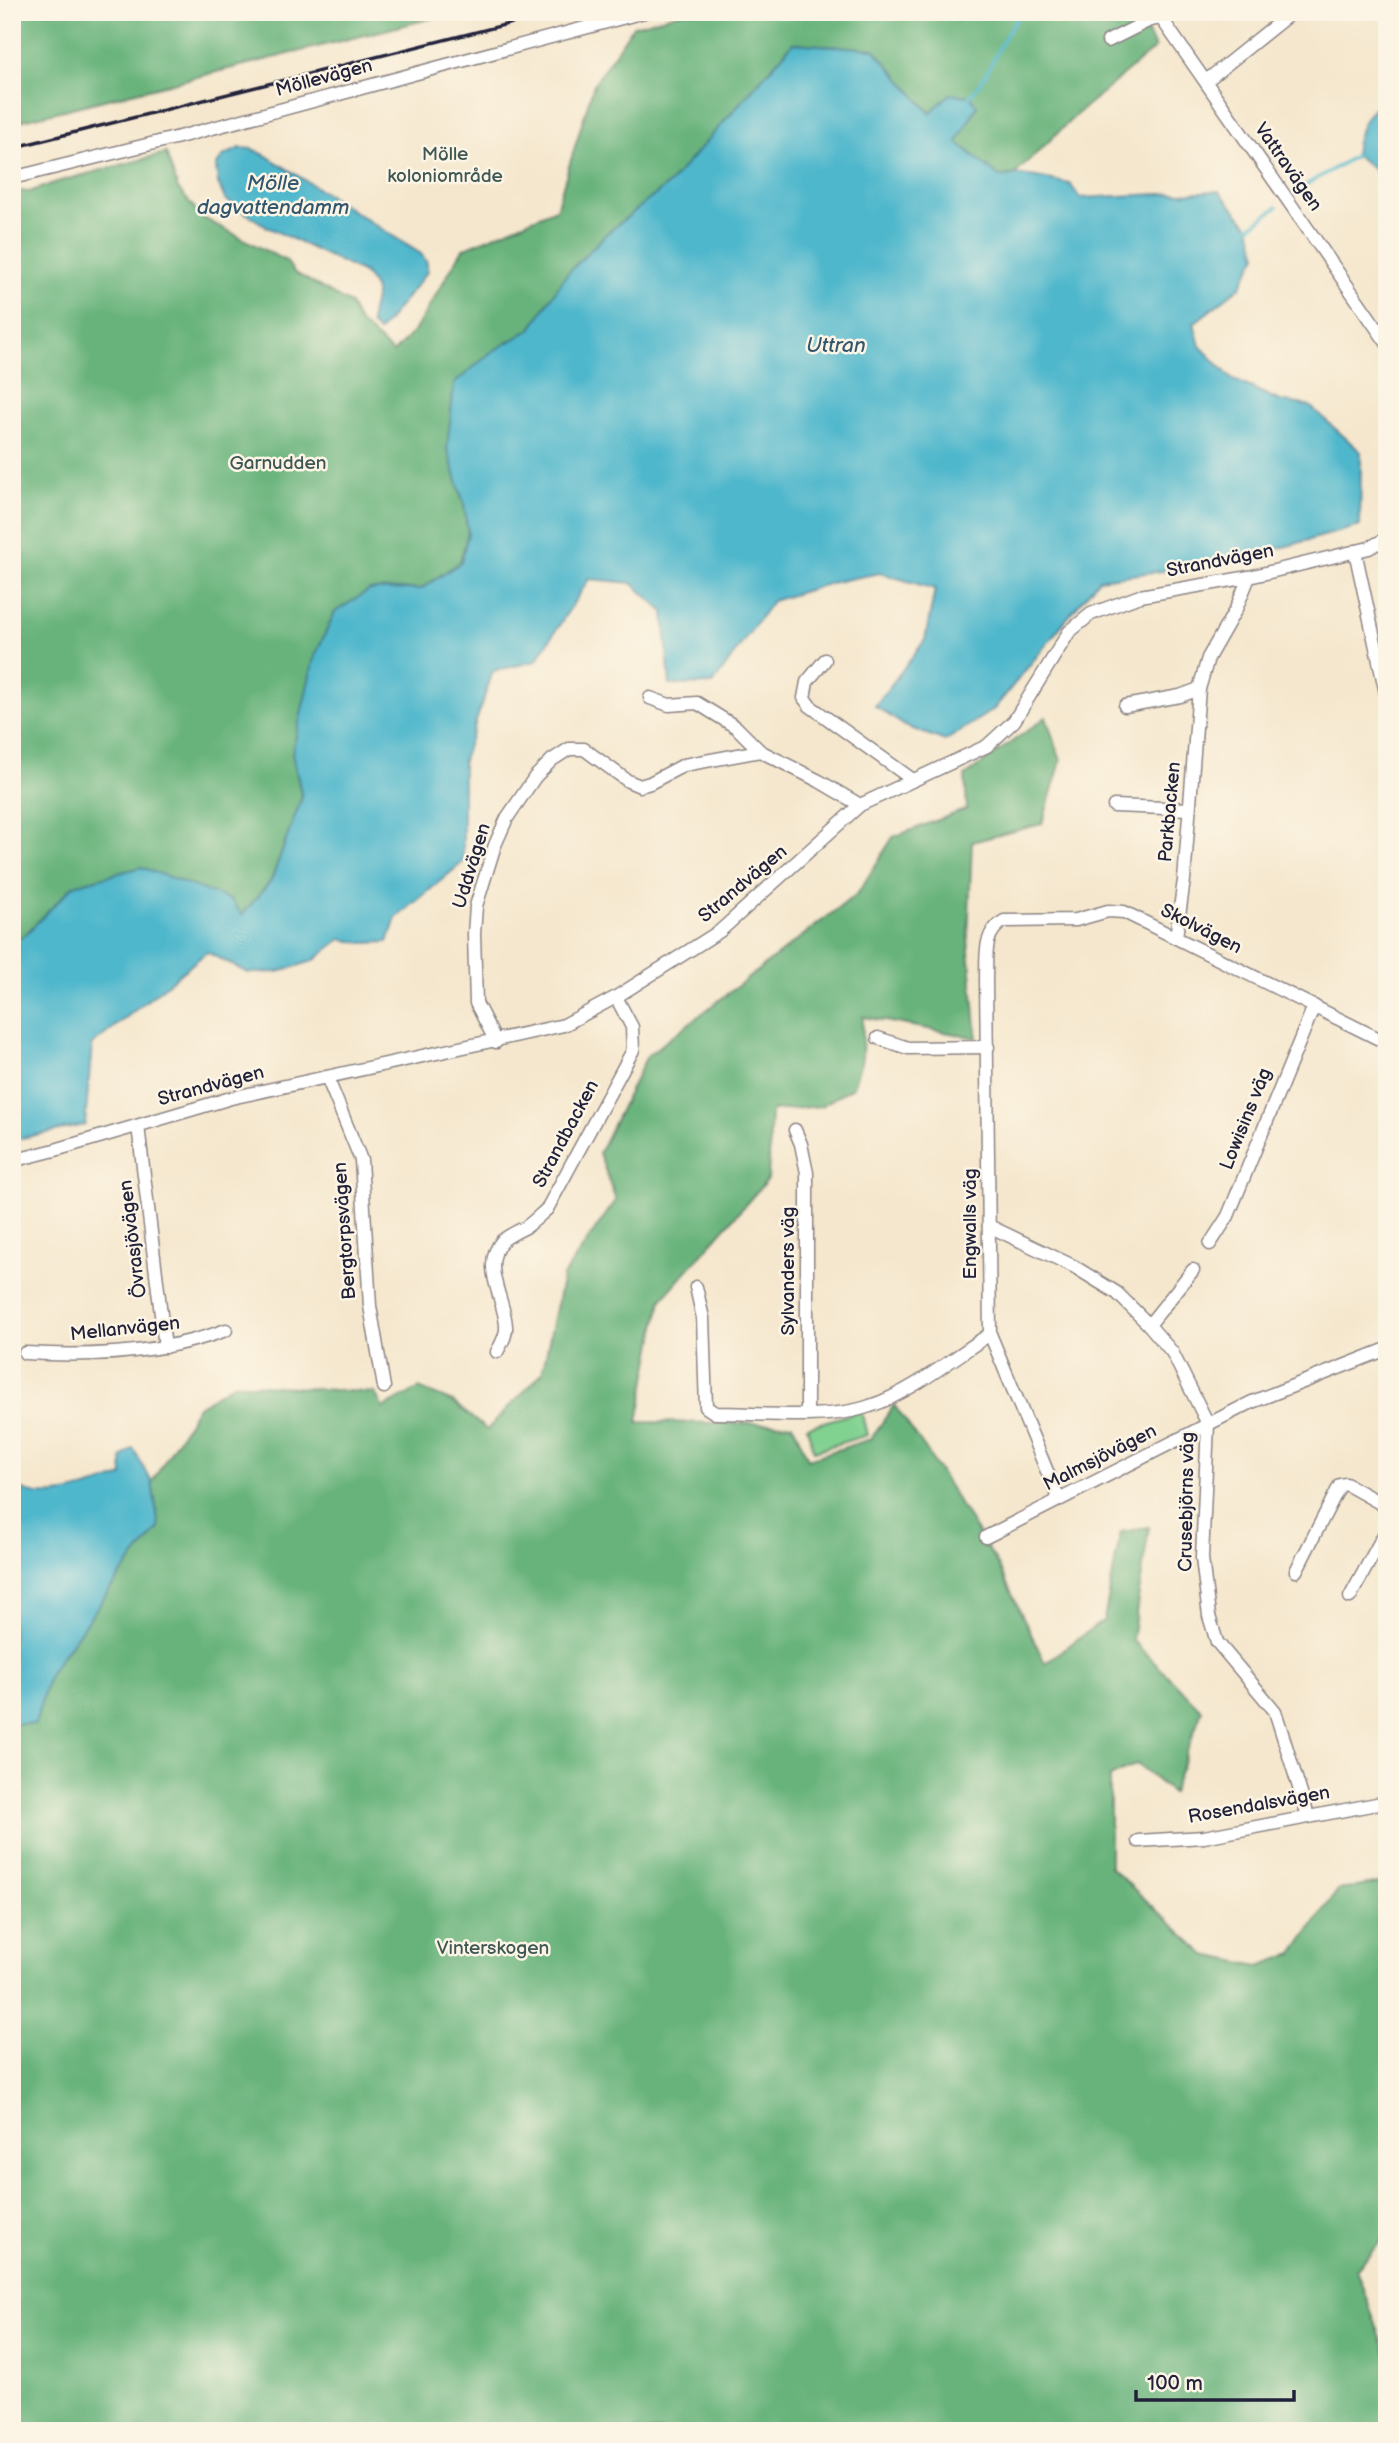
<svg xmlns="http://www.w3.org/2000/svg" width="1399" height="2443" font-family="'Balsamiq Sans',sans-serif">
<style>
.green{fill:#81d191;stroke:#527a66;stroke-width:2}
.forest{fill:#68b37b;stroke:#456a5b;stroke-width:2}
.water{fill:#4fb7cc;stroke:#386c84;stroke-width:2}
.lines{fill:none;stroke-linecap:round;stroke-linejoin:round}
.stream{stroke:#4fb7cc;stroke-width:3.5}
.minor-casing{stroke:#8c8484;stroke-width:15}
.minor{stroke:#fff;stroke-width:12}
.rail{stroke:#22223b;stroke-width:3.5}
.labels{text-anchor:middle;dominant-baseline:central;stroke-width:5;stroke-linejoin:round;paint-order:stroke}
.street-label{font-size:19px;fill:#22223b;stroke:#fcf5e5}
.park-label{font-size:19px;fill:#3e5755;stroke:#fcf5e5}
.water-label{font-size:21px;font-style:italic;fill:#32566e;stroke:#fcf5e5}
</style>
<rect width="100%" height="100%" fill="#fcf5e5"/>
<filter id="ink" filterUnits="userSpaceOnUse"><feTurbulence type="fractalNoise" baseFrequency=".0143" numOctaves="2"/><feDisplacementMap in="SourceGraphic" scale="14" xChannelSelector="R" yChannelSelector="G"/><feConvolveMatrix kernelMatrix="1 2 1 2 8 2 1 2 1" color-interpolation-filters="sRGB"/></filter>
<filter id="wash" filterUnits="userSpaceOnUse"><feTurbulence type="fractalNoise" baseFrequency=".00686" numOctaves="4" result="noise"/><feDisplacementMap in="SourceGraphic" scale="28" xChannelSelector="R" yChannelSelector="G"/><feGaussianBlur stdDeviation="1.57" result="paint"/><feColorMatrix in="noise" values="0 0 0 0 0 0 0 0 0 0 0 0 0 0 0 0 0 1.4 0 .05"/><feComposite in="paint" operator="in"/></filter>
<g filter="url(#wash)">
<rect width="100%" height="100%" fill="#f5e7cd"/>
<!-- green -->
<polygon class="green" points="861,1411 867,1435 814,1451 807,1427"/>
<!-- forest -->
<g class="forest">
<polygon points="12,12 457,12 12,123"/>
<polygon points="684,12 1138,12 1155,48 1076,115 1015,174 999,177 957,142 977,106 930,113 874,49 793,43 670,183 606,234 566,275 531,329 490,353 447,448 464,504 468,533 460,562 421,589 371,590 292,753 302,797 271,881 242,916 231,900 74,885 22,938 12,938 12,190 29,192 57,182 166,153 178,189 203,218 286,261 294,272 350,304 358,321 393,353 415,330 463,249 556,209 594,84 633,26"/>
<polygon points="1046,717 1061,761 1042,824 972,842 968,939 977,1038 863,1017 862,1059 853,1087 821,1106 771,1111 768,1179 661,1300 638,1422 793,1424 808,1459 871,1439 894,1405 926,1450 998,1565 1045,1663 1104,1620 1121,1532 1149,1527 1132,1640 1202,1710 1172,1793 1137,1764 1110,1777 1110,1867 1206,1955 1259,1966 1293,1954 1338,1890 1387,1882 1387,2235 1356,2269 1387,2355 1387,2431 12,2431 12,1723 35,1724 49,1674 124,1570 159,1528 152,1482 198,1406 235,1383 375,1393 383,1408 419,1388 453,1402 487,1430 542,1373 563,1276 616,1200 599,1153 647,1056 858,893 893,837 967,809 965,776"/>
</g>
<!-- water -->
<g class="water">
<path d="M793,43L874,49L930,113L950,94L970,96L977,106L957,142L999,177C1024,172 1046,179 1070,184L1080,198L1219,191L1250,227L1257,255L1240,287L1194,323L1200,346L1232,379L1280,401L1310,406L1361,452L1360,526L1225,563L1099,579L994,709L945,741L905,726L875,706L925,640L935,589L880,573L834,582L772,601L713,684L670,685L664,612L632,583L589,579L536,661L493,671L463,760V862L396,918L388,942L362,943L341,939L313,961L278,972L248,973L207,952L92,1045L85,1125L12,1140V938H22L74,885L141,867L231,900L242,915L271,881L302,797L292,753L314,658L335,612L370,590L421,589L461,562L468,533L464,504L447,448L454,384L490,353L531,329L566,275L606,234L670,183Z"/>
<path d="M1385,98L1387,99V175L1378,173L1355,154C1358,130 1365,113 1385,98Z"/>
<path d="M240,148L252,149L265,155L421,254L427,263V272L379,332L371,325C369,299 386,298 364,273L267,227L225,199L218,183L216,166L223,156Z"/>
<path d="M133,1448L152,1482L159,1528L124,1570L49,1674L35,1724L12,1723V1485C46,1506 89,1487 123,1476L122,1458Z"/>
</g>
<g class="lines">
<!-- stream -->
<g class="stream">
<polyline points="1077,12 1080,12"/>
<path d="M970,96C992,73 1000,35 1023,12"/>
<polyline points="1301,188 1355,156 1355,154"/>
<polyline points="1250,227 1277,207"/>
</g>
</g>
</g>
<g filter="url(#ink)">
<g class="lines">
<defs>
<g id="minor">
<polyline points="1157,12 1387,343"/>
<polyline points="1108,41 1150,20 1161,18"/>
<polyline points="1206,81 1292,12"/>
<polyline points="12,178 179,137 644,12"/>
<polyline points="1355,551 1387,698"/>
<polyline points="825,660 807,682 804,698 810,706 913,780"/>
<polyline points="650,698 669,705 697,703 736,727 760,751"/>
<polyline points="1125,706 1180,696 1199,689"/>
<polyline points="1114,806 1189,809"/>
<polyline points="1176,937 1184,880 1199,689 1208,658 1236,609 1249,577"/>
<polyline points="878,1038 908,1048 988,1047"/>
<polyline points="496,1042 476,1003 474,934 476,906 495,845 507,818 535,777 552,760 569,749 584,749 628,781 640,786 650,783 684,765 760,751 819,781 860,805"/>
<polyline points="327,1077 361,1160 370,1306 384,1387"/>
<polyline points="138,1126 165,1347"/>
<polyline points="795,1130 801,1144 807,1173 807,1414"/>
<polyline points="12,1161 55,1150 231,1098 564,1025 616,997 720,931 860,805 987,746 1014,721 1069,632 1091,614 1140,596 1249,577 1369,548 1387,538"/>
<polyline points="989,1226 1073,1266 1117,1293 1149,1325 1172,1352 1208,1424 1202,1558 1209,1616 1217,1642 1275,1711 1308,1816"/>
<polyline points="1210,1244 1228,1216 1314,1006"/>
<path d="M696,1287L703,1318L706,1407L715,1413C760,1413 828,1421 870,1406C910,1393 955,1357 990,1334"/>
<polyline points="1149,1325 1193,1270"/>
<path d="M497,1352C501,1344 507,1335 506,1326C505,1299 480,1266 502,1241C509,1235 518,1231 526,1227C533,1222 540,1215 547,1209L633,1050L632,1027L616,997"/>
<path d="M25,1353C90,1357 165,1353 226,1330"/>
<path d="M1059,1500L990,1334L986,980C987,958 982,933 1004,921L1076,920L1108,911L1124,912L1387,1043"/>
<polyline points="986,1537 1252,1402 1387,1349"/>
<polyline points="1296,1571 1340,1485 1346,1484 1387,1507"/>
<polyline points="1350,1597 1387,1529"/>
<polyline points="1138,1841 1204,1837 1387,1802"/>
</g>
</defs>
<!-- minor casing -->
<use href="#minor" class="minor-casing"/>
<!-- minor -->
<use href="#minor" class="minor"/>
<!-- rail -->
<polyline class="rail" points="12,148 556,12"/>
</g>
</g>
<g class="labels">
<!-- street labels -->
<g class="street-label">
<text transform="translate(324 78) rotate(-15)">Möllevägen</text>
<text transform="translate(1288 167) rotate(55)">Vattravägen</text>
<text transform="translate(1220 561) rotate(-11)">Strandvägen</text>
<text transform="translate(1170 812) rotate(-85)">Parkbacken</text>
<text transform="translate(472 866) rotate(-73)">Uddvägen</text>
<text transform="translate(743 884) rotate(-40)">Strandvägen</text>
<text transform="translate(1201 929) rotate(27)">Skolvägen</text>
<text transform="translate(211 1086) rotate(-15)">Strandvägen</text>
<text transform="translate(1246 1119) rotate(-68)">Lowisins väg</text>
<text transform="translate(566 1134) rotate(-62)">Strandbacken</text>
<text transform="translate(970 1224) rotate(-90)">Engwalls väg</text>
<text transform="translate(345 1231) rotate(-94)">Bergtorpsvägen</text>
<text transform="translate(133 1239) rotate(-97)">Övrasjövägen</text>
<text transform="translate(788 1271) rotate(-90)">Sylvanders väg</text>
<text transform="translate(125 1329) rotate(-6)">Mellanvägen</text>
<text transform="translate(1100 1458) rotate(-27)">Malmsjövägen</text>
<text transform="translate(1187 1502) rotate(-89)">Crusebjörns väg</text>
<text transform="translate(1259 1805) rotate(-10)">Rosendalsvägen</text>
</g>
<!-- park labels -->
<g class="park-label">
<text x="445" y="154">Mölle<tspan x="445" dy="22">koloniområde</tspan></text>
<text x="278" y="463">Garnudden</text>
<text x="493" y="1948">Vinterskogen</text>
</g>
<!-- water labels -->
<g class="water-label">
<text x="273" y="183">Mölle<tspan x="273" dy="24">dagvattendamm</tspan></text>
<text x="836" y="345">Uttran</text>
</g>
</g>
<!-- margin -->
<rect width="1399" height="2443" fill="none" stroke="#fcf5e5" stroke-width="42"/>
<!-- scale -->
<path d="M1136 2390v10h158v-10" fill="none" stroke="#22223b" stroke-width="3.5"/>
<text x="1147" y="2390" font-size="21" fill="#22223b" stroke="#fcf5e5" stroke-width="5" paint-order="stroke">100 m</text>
</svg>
